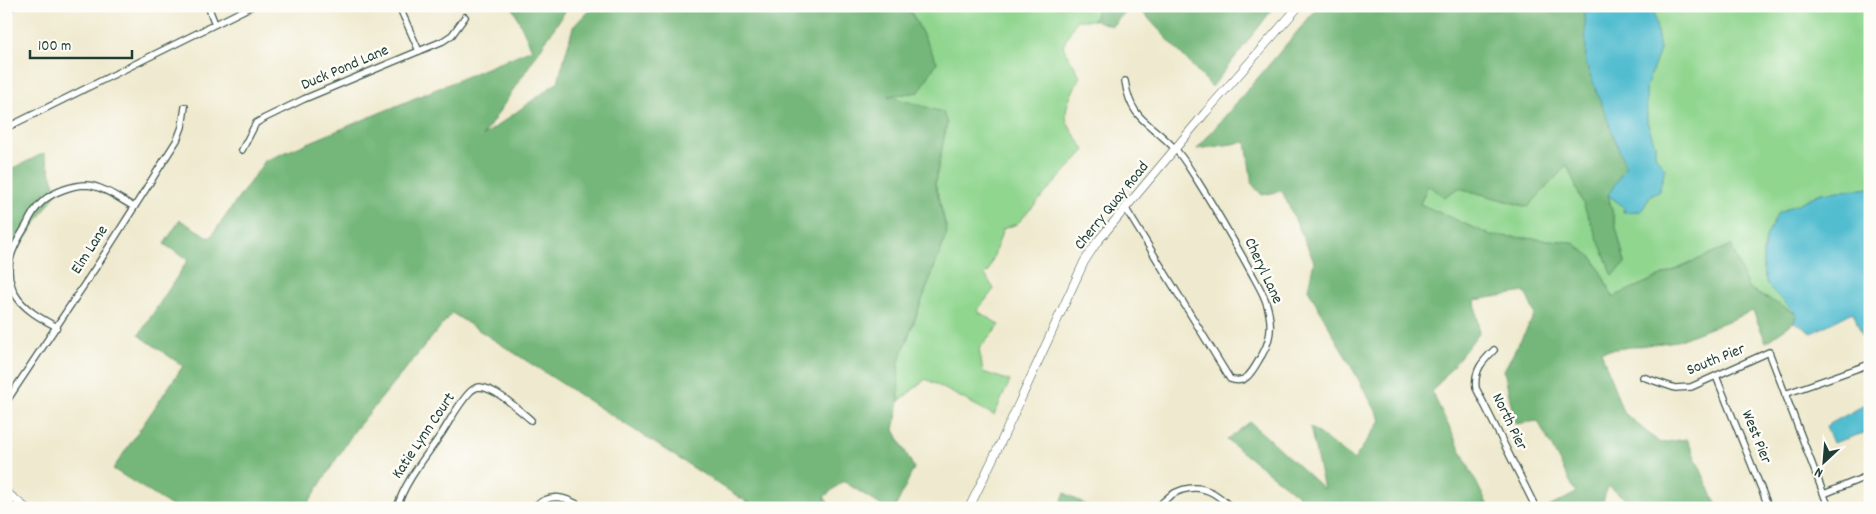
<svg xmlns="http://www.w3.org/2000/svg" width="1876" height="514" font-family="Dekko,sans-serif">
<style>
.green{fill:#90d68f;stroke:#588a62}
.forest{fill:#74b77a;stroke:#4a7a57}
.water{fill:#53bdd0;stroke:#397d82}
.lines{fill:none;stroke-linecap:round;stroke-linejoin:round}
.minor-casing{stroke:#3e574b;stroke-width:8}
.tertiary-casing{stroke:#3e574b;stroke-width:9}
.minor{stroke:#fff;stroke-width:5.5}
.tertiary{stroke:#fff;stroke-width:8}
.labels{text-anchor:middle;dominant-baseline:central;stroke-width:5;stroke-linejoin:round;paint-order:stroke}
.street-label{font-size:16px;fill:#1f3d34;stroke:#fdfcf7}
</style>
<rect width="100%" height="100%" fill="#fdfcf7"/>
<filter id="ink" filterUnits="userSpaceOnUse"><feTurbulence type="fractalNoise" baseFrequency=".02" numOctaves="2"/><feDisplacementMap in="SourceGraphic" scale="10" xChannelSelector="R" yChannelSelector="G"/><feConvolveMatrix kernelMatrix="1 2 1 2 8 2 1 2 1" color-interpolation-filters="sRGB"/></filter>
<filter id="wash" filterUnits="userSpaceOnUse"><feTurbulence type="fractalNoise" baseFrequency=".0096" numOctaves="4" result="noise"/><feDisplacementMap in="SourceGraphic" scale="20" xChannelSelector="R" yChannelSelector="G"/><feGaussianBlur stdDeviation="1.12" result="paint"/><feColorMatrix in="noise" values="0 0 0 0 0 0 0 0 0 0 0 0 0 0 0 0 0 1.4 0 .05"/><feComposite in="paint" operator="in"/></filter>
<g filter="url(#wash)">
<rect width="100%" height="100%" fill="#efeacf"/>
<!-- green -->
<g class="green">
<path d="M908,6H1098L1094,20H1076L1063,46L1080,76C1062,116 1059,114 1085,150L1017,224L1003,229L988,273L986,272L985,275L994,289L977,311L1000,325L979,349L983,372L1010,381L994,415L926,379L899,401L898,364L943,245L947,230L935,183L947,123L887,96L919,92L937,62Z"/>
<polygon points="1653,6 1870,6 1870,188 1821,193 1779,213 1767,235 1763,252 1763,269 1767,285 1796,314 1748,288 1731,245 1613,297 1594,259 1572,242 1490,235 1420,204 1428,185 1459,188 1528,207 1567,164 1613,276 1625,263 1608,195 1624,207 1623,211 1641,211 1652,194 1655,155 1655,145 1647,122 1646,87 1660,50"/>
</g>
<!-- forest -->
<g class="forest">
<polygon points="512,6 558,6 566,10 483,136 558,82 573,27 593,6 908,6 937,62 919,92 888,96 943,112 947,123 935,183 947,233 898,364 899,401 894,430 914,468 895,508 885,508 843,481 824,497 832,508 756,508 452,313 355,430 305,508 175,508 113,469 183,366 139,335 188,260 164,244 180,220 210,238 265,161 532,49"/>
<polygon points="1098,6 1131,6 1112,26 1094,20"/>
<polygon points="1137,6 1275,6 1212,87"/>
<polygon points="1319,6 1585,6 1586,64 1627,167 1608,195 1625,263 1613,276 1567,165 1528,207 1459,188 1444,197 1428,185 1420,204 1490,235 1572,242 1594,259 1613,297 1731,245 1748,288 1796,314 1794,322 1766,342 1753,311 1677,341 1601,351 1623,412 1660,443 1687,439 1718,508 1638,508 1608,486 1601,508 1547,508 1576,493 1538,421 1515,424 1504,370 1535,314 1525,292 1475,300 1479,333 1432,392 1489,508 1314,508 1227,440 1250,422 1324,489 1310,427 1354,460 1381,420 1308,289 1314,261 1282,191 1262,195 1252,184 1246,142 1197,149"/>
<polygon points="44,153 57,192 6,266 6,172"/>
<polygon points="1065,493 1091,508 1058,508"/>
</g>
<!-- water -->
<g class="water">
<polygon points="1585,6 1653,6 1660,50 1646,87 1647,122 1655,145 1655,155 1665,169 1659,191 1652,194 1641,211 1623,212 1624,207 1608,195 1626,167 1586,64"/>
<polygon points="1870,188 1870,356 1853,312 1812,333 1794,322 1796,314 1767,285 1763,269 1763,252 1767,235 1778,213 1821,193"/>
<polygon points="1870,402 1870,431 1833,443 1826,426"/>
</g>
</g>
<g filter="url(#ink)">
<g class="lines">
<defs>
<g id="minor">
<polyline points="208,6 215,24"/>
<polyline points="399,6 419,51"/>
<polyline points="6,9 13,6"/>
<path d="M1125,81C1131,122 1151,122 1175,149C1184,158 1190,170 1197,180C1216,210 1234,241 1251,272C1258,285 1267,299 1269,314C1272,328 1269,343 1262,355C1254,367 1248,386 1230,379L1126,209"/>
<polyline points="6,128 252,6"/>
<polyline points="242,150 256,123 265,118 304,99 443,41 452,35 465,17"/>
<path d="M57,327C42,319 23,309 15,294C2,268 12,248 26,226C30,217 36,207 43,201C53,192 73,185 86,185C103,186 120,199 134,207"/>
<path d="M1494,350C1482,362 1474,370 1476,388L1536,508"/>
<polyline points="1716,376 1769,508"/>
<polyline points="1643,377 1675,388 1691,387 1769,352 1829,508"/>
<polyline points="1785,394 1867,365"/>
<polyline points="6,402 100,261 177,140 182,127 185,107"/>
<polyline points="1824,494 1870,475"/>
<path d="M397,508C404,482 427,455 442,433C451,419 459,403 470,392C473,389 477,387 480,387C496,388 519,410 531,420"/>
<path d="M532,508C551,492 564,496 584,508"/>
<path d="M1158,508C1171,490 1193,482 1213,493C1220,497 1226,503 1232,508"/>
</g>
<g id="tertiary">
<polyline points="6,492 26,508"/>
<polyline points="969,508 1001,442 1084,262 1097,242 1205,113 1299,6"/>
</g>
</defs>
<!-- minor casing -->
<use href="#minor" class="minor-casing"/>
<!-- tertiary casing -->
<use href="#tertiary" class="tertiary-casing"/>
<!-- minor -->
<use href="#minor" class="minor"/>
<!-- tertiary -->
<use href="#tertiary" class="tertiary"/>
</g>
</g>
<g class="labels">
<!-- street labels -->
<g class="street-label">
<text transform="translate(345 68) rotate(-23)">Duck Pond Lane</text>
<text transform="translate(1112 206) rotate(-51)">Cherry Quay Road</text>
<text transform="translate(90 250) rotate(-57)">Elm Lane</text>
<text transform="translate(1263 271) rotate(65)">Cheryl Lane</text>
<text transform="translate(1716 360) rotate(-22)">South Pier</text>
<text transform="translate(1509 422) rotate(64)">North Pier</text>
<text transform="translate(424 436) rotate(-56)">Katie Lynn Court</text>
<text transform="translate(1756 437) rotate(68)">West Pier</text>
</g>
</g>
<!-- margin -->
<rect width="1876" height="514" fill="none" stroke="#fdfcf7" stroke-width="25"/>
<!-- north arrow -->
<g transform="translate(1824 462) rotate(206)" stroke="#fdfcf7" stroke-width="4" paint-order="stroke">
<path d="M0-4L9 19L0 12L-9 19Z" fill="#1f3d34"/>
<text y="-8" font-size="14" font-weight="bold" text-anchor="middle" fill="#1f3d34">N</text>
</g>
<!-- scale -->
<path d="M30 50v8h102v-8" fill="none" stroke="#1f3d34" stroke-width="2.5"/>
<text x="38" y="50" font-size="15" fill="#1f3d34" stroke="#fdfcf7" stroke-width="4" paint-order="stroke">100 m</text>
</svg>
